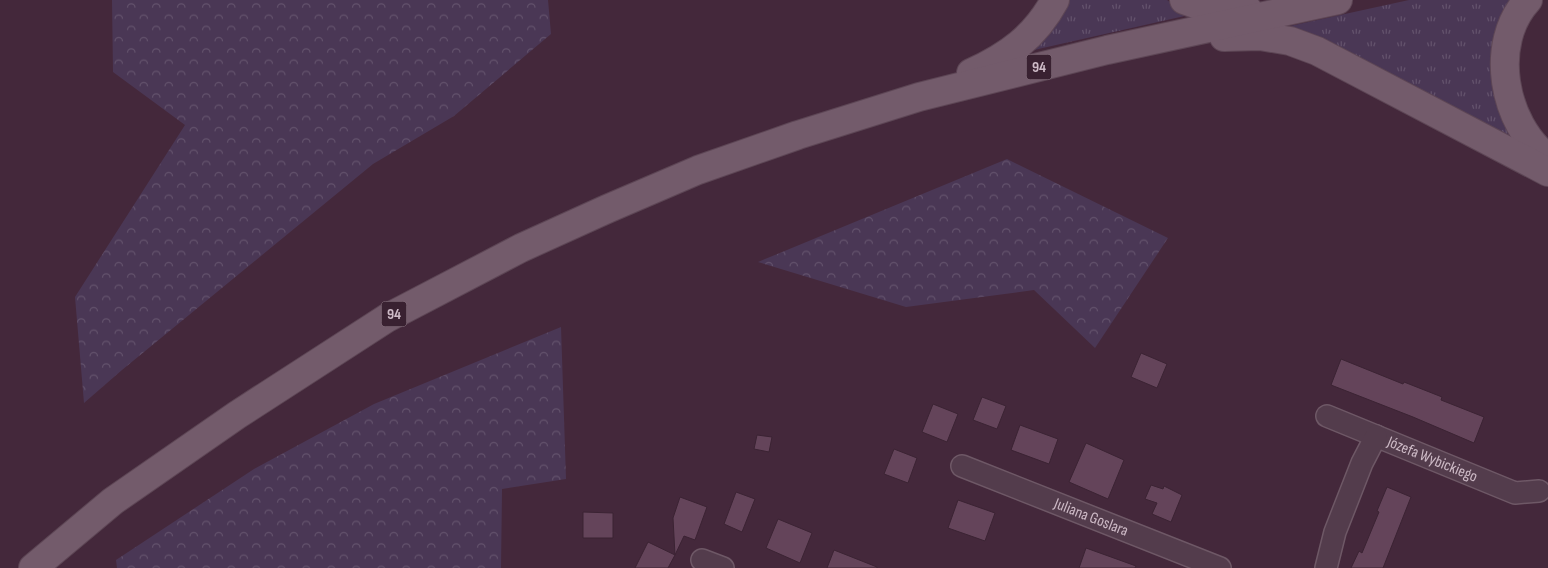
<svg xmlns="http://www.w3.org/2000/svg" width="1548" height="568" font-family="'Sofia Sans Condensed',sans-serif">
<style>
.grass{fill:url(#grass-tufts)}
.forest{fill:url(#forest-crowns)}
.building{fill:#64445a;stroke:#3b2333}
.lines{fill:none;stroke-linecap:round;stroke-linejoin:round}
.minor-casing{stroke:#6e5866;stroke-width:24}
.primary-casing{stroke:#5d4655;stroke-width:30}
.minor{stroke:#533c4c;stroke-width:21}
.primary{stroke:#735b6b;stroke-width:28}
.labels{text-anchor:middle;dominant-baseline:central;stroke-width:4.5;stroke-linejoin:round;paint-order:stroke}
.shield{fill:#392131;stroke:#a18c99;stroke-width:1}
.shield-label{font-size:15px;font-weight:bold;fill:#cdbac6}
.street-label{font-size:16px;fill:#cdbac6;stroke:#392131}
</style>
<defs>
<pattern id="grass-tufts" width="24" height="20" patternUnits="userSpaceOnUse" patternTransform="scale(1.25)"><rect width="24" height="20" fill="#4a3755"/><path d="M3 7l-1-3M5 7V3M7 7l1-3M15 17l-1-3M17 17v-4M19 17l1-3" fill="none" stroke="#63526c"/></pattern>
<pattern id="forest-crowns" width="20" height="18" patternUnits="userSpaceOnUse" patternTransform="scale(1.25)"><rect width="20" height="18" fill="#4a3755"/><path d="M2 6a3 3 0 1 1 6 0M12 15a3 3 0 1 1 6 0" fill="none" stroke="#63526c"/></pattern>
</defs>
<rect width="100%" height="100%" fill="#44283b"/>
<!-- grass -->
<g class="grass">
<polygon points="1064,0 1167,0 1189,15 1025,52"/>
<polygon points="1409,0 1514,0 1516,133 1511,138 1290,31 1290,26"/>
</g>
<!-- forest -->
<g class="forest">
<polygon points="112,0 548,0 551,34 454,116 373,164 122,370 84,403 75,297 185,125 113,72"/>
<polygon points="1007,159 1168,238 1095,348 1034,290 906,307 758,262"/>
<polygon points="561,327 566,479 502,489 501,568 117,568 116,560 254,469 374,404"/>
</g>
<!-- building -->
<g class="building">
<polygon points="1141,353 1167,364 1157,388 1131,377"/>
<polygon points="1341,359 1403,384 1404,382 1442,397 1441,400 1484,417 1474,443 1413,417 1331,385"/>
<polygon points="982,397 1006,406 997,429 973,420"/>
<polygon points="933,404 958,414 947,442 922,432"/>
<polygon points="1020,425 1058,439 1049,464 1011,450"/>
<polygon points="757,435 772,437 769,452 754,449"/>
<polygon points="1086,443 1124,460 1108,499 1069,482"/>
<polygon points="894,449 917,458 908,483 884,474"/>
<polygon points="1151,485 1163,489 1164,486 1182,495 1171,522 1152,514 1157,503 1145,499"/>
<polygon points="1387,487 1411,497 1383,568 1351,568 1359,551 1362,553 1379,512 1377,511"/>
<polygon points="736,492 755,499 742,532 724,524"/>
<polygon points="680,497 707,507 695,540 684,536 675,555 673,518"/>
<polygon points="958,500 995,513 985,541 948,528"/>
<polygon points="583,512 613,513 613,538 583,538"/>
<polygon points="778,519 812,533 800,563 766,548"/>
<polygon points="648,542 675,555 668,568 635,568"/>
<polygon points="1086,548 1136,566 1135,568 1079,568"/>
<polygon points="834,550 877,567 877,568 827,568"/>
</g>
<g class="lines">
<defs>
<g id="minor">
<path id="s1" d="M1327,416L1515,493L1539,491"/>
<path id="s2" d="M962,466L1220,568"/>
<polyline points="702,560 723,568"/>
<polyline points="1326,568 1335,532 1362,463 1376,436"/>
</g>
<g id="primary">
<polyline points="1184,0 1204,7 1248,10"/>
<path d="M1528,0C1488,43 1503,124 1548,158"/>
<polyline points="1224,37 1260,36 1290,41 1317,51 1548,172"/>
<path d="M971,73C1008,56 1035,37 1055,0"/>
<polyline points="33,568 113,501 237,415 387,318 521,248 607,209 698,170 798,135 919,97 1107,50 1338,0"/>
</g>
</defs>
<!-- minor casing -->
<use href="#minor" class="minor-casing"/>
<!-- primary casing -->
<use href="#primary" class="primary-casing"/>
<!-- minor -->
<use href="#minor" class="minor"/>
<!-- primary -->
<use href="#primary" class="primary"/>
</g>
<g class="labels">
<!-- shield labels -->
<g class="shield">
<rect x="1026.5" y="54.5" width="25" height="25" rx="4"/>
<rect x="381.5" y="301.5" width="25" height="25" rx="4"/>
</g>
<g class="shield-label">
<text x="1039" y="67">94</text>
<text x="394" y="314">94</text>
</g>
<!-- street labels -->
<g class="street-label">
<text stroke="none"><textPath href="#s1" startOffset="114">Józefa Wybickiego</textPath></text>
<text stroke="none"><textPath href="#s2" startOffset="139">Juliana Goslara</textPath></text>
</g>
</g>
</svg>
